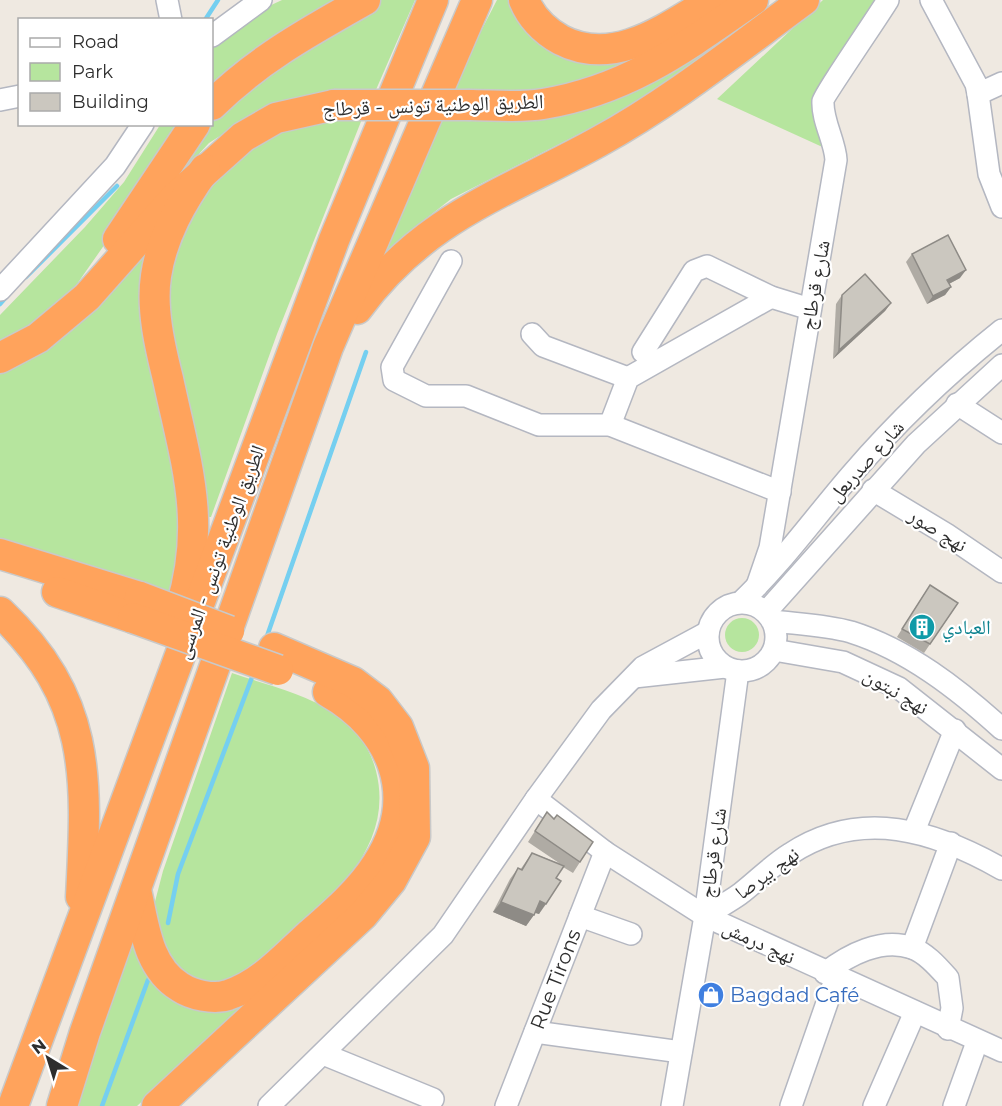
<svg xmlns="http://www.w3.org/2000/svg" width="1002" height="1106" font-family="Montserrat,'Noto Naskh Arabic',sans-serif">
<style>
.green{fill:#b6e59e}
.lines{fill:none;stroke-linecap:round;stroke-linejoin:round}
.stream{stroke:#75cff0;stroke-width:4.5}
.minor-casing{stroke:#b4b7c1;stroke-width:24}
.highway-casing{stroke:#c9c9c9;stroke-width:33}
.minor{stroke:#fff;stroke-width:21}
.highway{stroke:#ffa35c;stroke-width:30}
.highway-bridge-casing{stroke:#c9c9c9;stroke-width:33;stroke-linecap:butt}
.highway-bridge{stroke:#ffa35c;stroke-width:30}
.wall{fill:#afaba4}
.shaded-wall{fill:#8e8b86}
.building{fill:#cbc7bf;stroke:#8e8b86;stroke-width:1.5}
.labels{text-anchor:middle;dominant-baseline:central;stroke-width:4.5;stroke-linejoin:round;paint-order:stroke}
.street-label{font-size:20px;fill:#2e2e2e;stroke:#fff}
.culture-label{font-size:20px;fill:#0d838f;stroke:#fff;text-anchor:start}
.shop-label{font-size:20px;fill:#366cbe;stroke:#fff;text-anchor:start}
</style>
<rect width="100%" height="100%" fill="#efe9e1"/>
<!-- green -->
<g class="green">
<polygon points="282,0 353,0 212,100 212,46 267,7"/>
<polygon points="376,0 415,0 375,92 257,112 209,143 160,196 202,125 212,124 212,112"/>
<polygon points="497,0 515,0 575,54 731,0 749,23 657,89 593,127 451,199 419,224 378,263 449,93"/>
<polygon points="823,0 889,0 826,91 829,150 717,99"/>
<polygon points="337,119 362,119 277,334 211,517 207,517 169,325 170,264 204,186 266,138 288,129"/>
<polygon points="160,125 188,125 77,284 36,326 0,348 0,315 85,227 124,182"/>
<polygon points="144,239 183,517 174,600 0,542 0,371"/>
<circle cx="742" cy="635" r="17"/>
<path d="M232,673C266,685 304,693 334,713C355,727 370,747 376,771C394,841 339,893 290,935C268,954 243,985 211,985C201,985 186,977 177,973L152,913L163,871Z"/>
<polygon points="131,939 138,956 235,1007 246,1005 137,1106 68,1106"/>
</g>
<g class="lines">
<!-- stream -->
<g class="stream">
<polyline points="205,20 218,0"/>
<polyline points="26,277 117,186"/>
<polyline points="0,304 7,296"/>
<polyline points="266,639 366,352"/>
<polyline points="168,923 178,874 254,672"/>
<polyline points="102,1106 148,980"/>
</g>
<defs>
<g id="minor">
<polyline points="167,0 171,20"/>
<polyline points="931,0 976,84 978,94 1002,83"/>
<polyline points="212,36 261,0"/>
<polyline points="978,94 989,174 1002,207"/>
<polyline points="0,100 20,96"/>
<polyline points="451,261 392,367 394,380 426,396 466,396 539,425 610,425 780,492"/>
<polyline points="0,290 115,166 143,124"/>
<polyline points="532,334 543,346 628,378"/>
<polyline points="643,352 694,271 707,266 771,297 810,309"/>
<polyline points="957,404 1002,433"/>
<polyline points="610,425 628,378 771,297"/>
<polyline points="873,490 946,534 1002,572"/>
<path d="M757,586L770,548L836,160C835,141 822,121 823,101C824,95 879,15 888,0"/>
<path d="M741,602C782,563 814,518 851,475C896,423 948,373 1002,330"/>
<circle cx="742" cy="637" r="34"/>
<polyline points="766,612 916,444 1002,365"/>
<path d="M773,621C798,624 826,625 851,632C908,650 958,689 1002,729"/>
<polyline points="774,650 843,662 899,688 1002,769"/>
<polyline points="634,677 725,667"/>
<polyline points="536,799 605,852 705,916 1002,1051"/>
<polyline points="914,831 955,730"/>
<polyline points="580,916 631,934"/>
<path d="M705,916C717,908 729,902 740,894C757,881 772,865 790,854C861,807 935,831 1002,869"/>
<polyline points="912,948 951,843"/>
<path d="M825,973C848,955 882,937 912,948C926,953 938,967 948,978L952,1008L948,1029"/>
<polyline points="535,1032 681,1052"/>
<polyline points="323,1054 433,1099"/>
<polyline points="269,1106 443,935 536,799 601,710 643,667 708,632"/>
<path id="s1" d="M506,1106L605,852"/>
<polyline points="672,1106 705,916 738,671"/>
<polyline points="791,1106 836,977"/>
<polyline points="874,1106 915,1012"/>
<polyline points="954,1106 977,1042"/>
</g>
<g id="highway">
<path d="M524,0C531,17 545,31 561,40C615,68 667,27 713,0"/>
<path d="M212,105C257,60 310,31 365,0"/>
<path d="M470,105C493,105 519,108 543,104C628,90 684,48 753,0"/>
<polyline points="118,239 195,124"/>
<path d="M357,309C424,217 504,194 598,142C671,102 737,49 804,0"/>
<polyline points="0,358 38,338 87,297 175,198 243,137 276,118 334,105"/>
<polyline points="0,554 140,597"/>
<polyline points="57,592 133,618"/>
<path d="M181,607C207,522 186,463 168,379C160,347 151,309 156,276C162,236 182,201 205,169"/>
<path d="M0,612C93,700 87,779 81,897"/>
<path d="M136,890C144,924 147,967 180,987C192,995 214,1000 228,995C260,985 284,958 308,936C333,914 359,892 377,864C421,797 393,729 328,692"/>
<polyline points="13,1106 334,240 433,0"/>
<polyline points="62,1106 85,1032 328,347 477,0"/>
<polyline points="157,1106 363,915 391,881 415,837 414,768 398,727 378,701 353,682 274,648"/>
</g>
</defs>
<!-- minor casing -->
<use href="#minor" class="minor-casing"/>
<!-- highway casing -->
<use href="#highway" class="highway-casing"/>
<!-- minor -->
<use href="#minor" class="minor"/>
<!-- highway -->
<use href="#highway" class="highway"/>
<defs>
<g id="highway-bridge">
<polyline points="334,105 470,105"/>
<polyline points="140,597 229,631"/>
<polyline points="133,618 278,670"/>
</g>
</defs>
<!-- highway-bridge casing -->
<use href="#highway-bridge" class="highway-bridge-casing"/>
<!-- highway-bridge -->
<use href="#highway-bridge" class="highway-bridge"/>
</g>
<!-- wall -->
<g class="wall">
<polygon points="912,254 960,278 949,284 951,287 945,295 927,304 906,262"/>
<polygon points="842,295 891,303 885,311 833,359 836,304"/>
<polygon points="924,594 958,603 924,653 897,637"/>
<polygon points="547,812 580,862 573,873 563,867 556,878 539,914 535,913 526,926 493,912 510,879 518,868 520,870 532,853 559,863 528,842"/>
</g>
<!-- shaded-wall -->
<g class="shaded-wall">
<polygon points="966,270 960,278 941,288 947,280"/>
<polygon points="951,287 945,295 927,304 933,296"/>
<polygon points="891,303 885,311 833,359 839,350"/>
<polygon points="540,901 546,904 539,914 533,912"/>
<polygon points="501,902 534,915 526,926 493,912"/>
</g>
<!-- building -->
<g class="building">
<polygon points="948,235 966,270 947,280 951,287 933,296 912,254"/>
<polygon points="865,274 891,303 839,350 842,295"/>
<polygon points="930,585 958,603 930,644 902,629"/>
<polygon points="547,812 554,819 557,815 593,842 580,862 535,831"/>
<polygon points="532,853 564,866 556,878 561,881 546,904 540,901 534,915 501,902 518,868 522,870"/>
</g>
<!-- icons -->
<defs>
<symbol id="building-disc" viewBox="-11 -11 22 22"><circle r="9.5" fill="#0f9aa8" stroke="#fff"/><path d="M-4-6H4V6H1V3H-1V6H-4ZM-2.5-4.3h1.7v1.8h-1.7ZM.8-4.3h1.7v1.8H.8ZM-2.5-1h1.7V.8h-1.7ZM.8-1h1.7V.8H.8Z" fill="#fff"/></symbol>
<symbol id="shop-disc" viewBox="-11 -11 22 22"><circle r="9.5" fill="#3f7fe0" stroke="#fff"/><path d="M-5-2.5h2.3a2.7 3.5 0 0 1 5.4 0H5L5.5 6h-11ZM-1.5-2.5h3a1.5 2.3 0 0 0-3 0Z" fill="#fff"/></symbol>
</defs>
<g fill-rule="evenodd">
<use href="#building-disc" x="907" y="612" width="30" height="30"/>
<use href="#shop-disc" x="696" y="980" width="30" height="30"/>
</g>
<g class="labels">
<!-- street labels -->
<g class="street-label">
<text transform="translate(433 105) rotate(-2)">الطريق الوطنية تونس - قرطاج</text>
<text transform="translate(815 285) rotate(-80)">شارع قرطاج</text>
<text transform="translate(866 461) rotate(-48)">شارع صدربعل</text>
<text transform="translate(938 530) rotate(32)">نهج صور</text>
<text transform="translate(220 552) rotate(-70)">الطريق الوطنية تونس - المرسى</text>
<text transform="translate(896 691) rotate(31)">نهج نبتون</text>
<text transform="translate(713 853) rotate(-82)">شارع قرطاج</text>
<text transform="translate(767 873) rotate(-36)">نهج بيرصا</text>
<text transform="translate(759 942) rotate(25)">نهج درمش</text>
<text stroke="none"><textPath href="#s1" startOffset="136">Rue Tirons</textPath></text>
</g>
<!-- culture labels -->
<g class="culture-label">
<text x="942" y="627">العبادي</text>
</g>
<!-- shop labels -->
<g class="shop-label">
<text x="730" y="995">Bagdad Café</text>
</g>
</g>
<!-- legend -->
<rect x="18" y="18" width="195" height="108" fill="#ffffff" stroke="#ababab" stroke-width="1.5"/>
<rect x="30" y="38" width="30" height="9" fill="#ffffff" stroke="#ababab" stroke-width="1.5"/>
<text x="72" y="48" font-size="18" fill="#2e2e2e">Road</text>
<rect x="30" y="63" width="30" height="18" fill="#b6e59e" stroke="#ababab" stroke-width="1.5"/>
<text x="72" y="78" font-size="18" fill="#2e2e2e">Park</text>
<rect x="30" y="93" width="30" height="18" fill="#cbc7bf" stroke="#ababab" stroke-width="1.5"/>
<text x="72" y="108" font-size="18" fill="#2e2e2e">Building</text>
<!-- north arrow -->
<g transform="translate(48 1058) rotate(322)" stroke="#ffffff" stroke-width="4.5" paint-order="stroke">
<path d="M0-4.5L10 22L0 15L-10 22Z" fill="#2e2e2e"/>
<text y="-9" font-size="16" font-weight="bold" text-anchor="middle" fill="#2e2e2e">N</text>
</g>
</svg>
